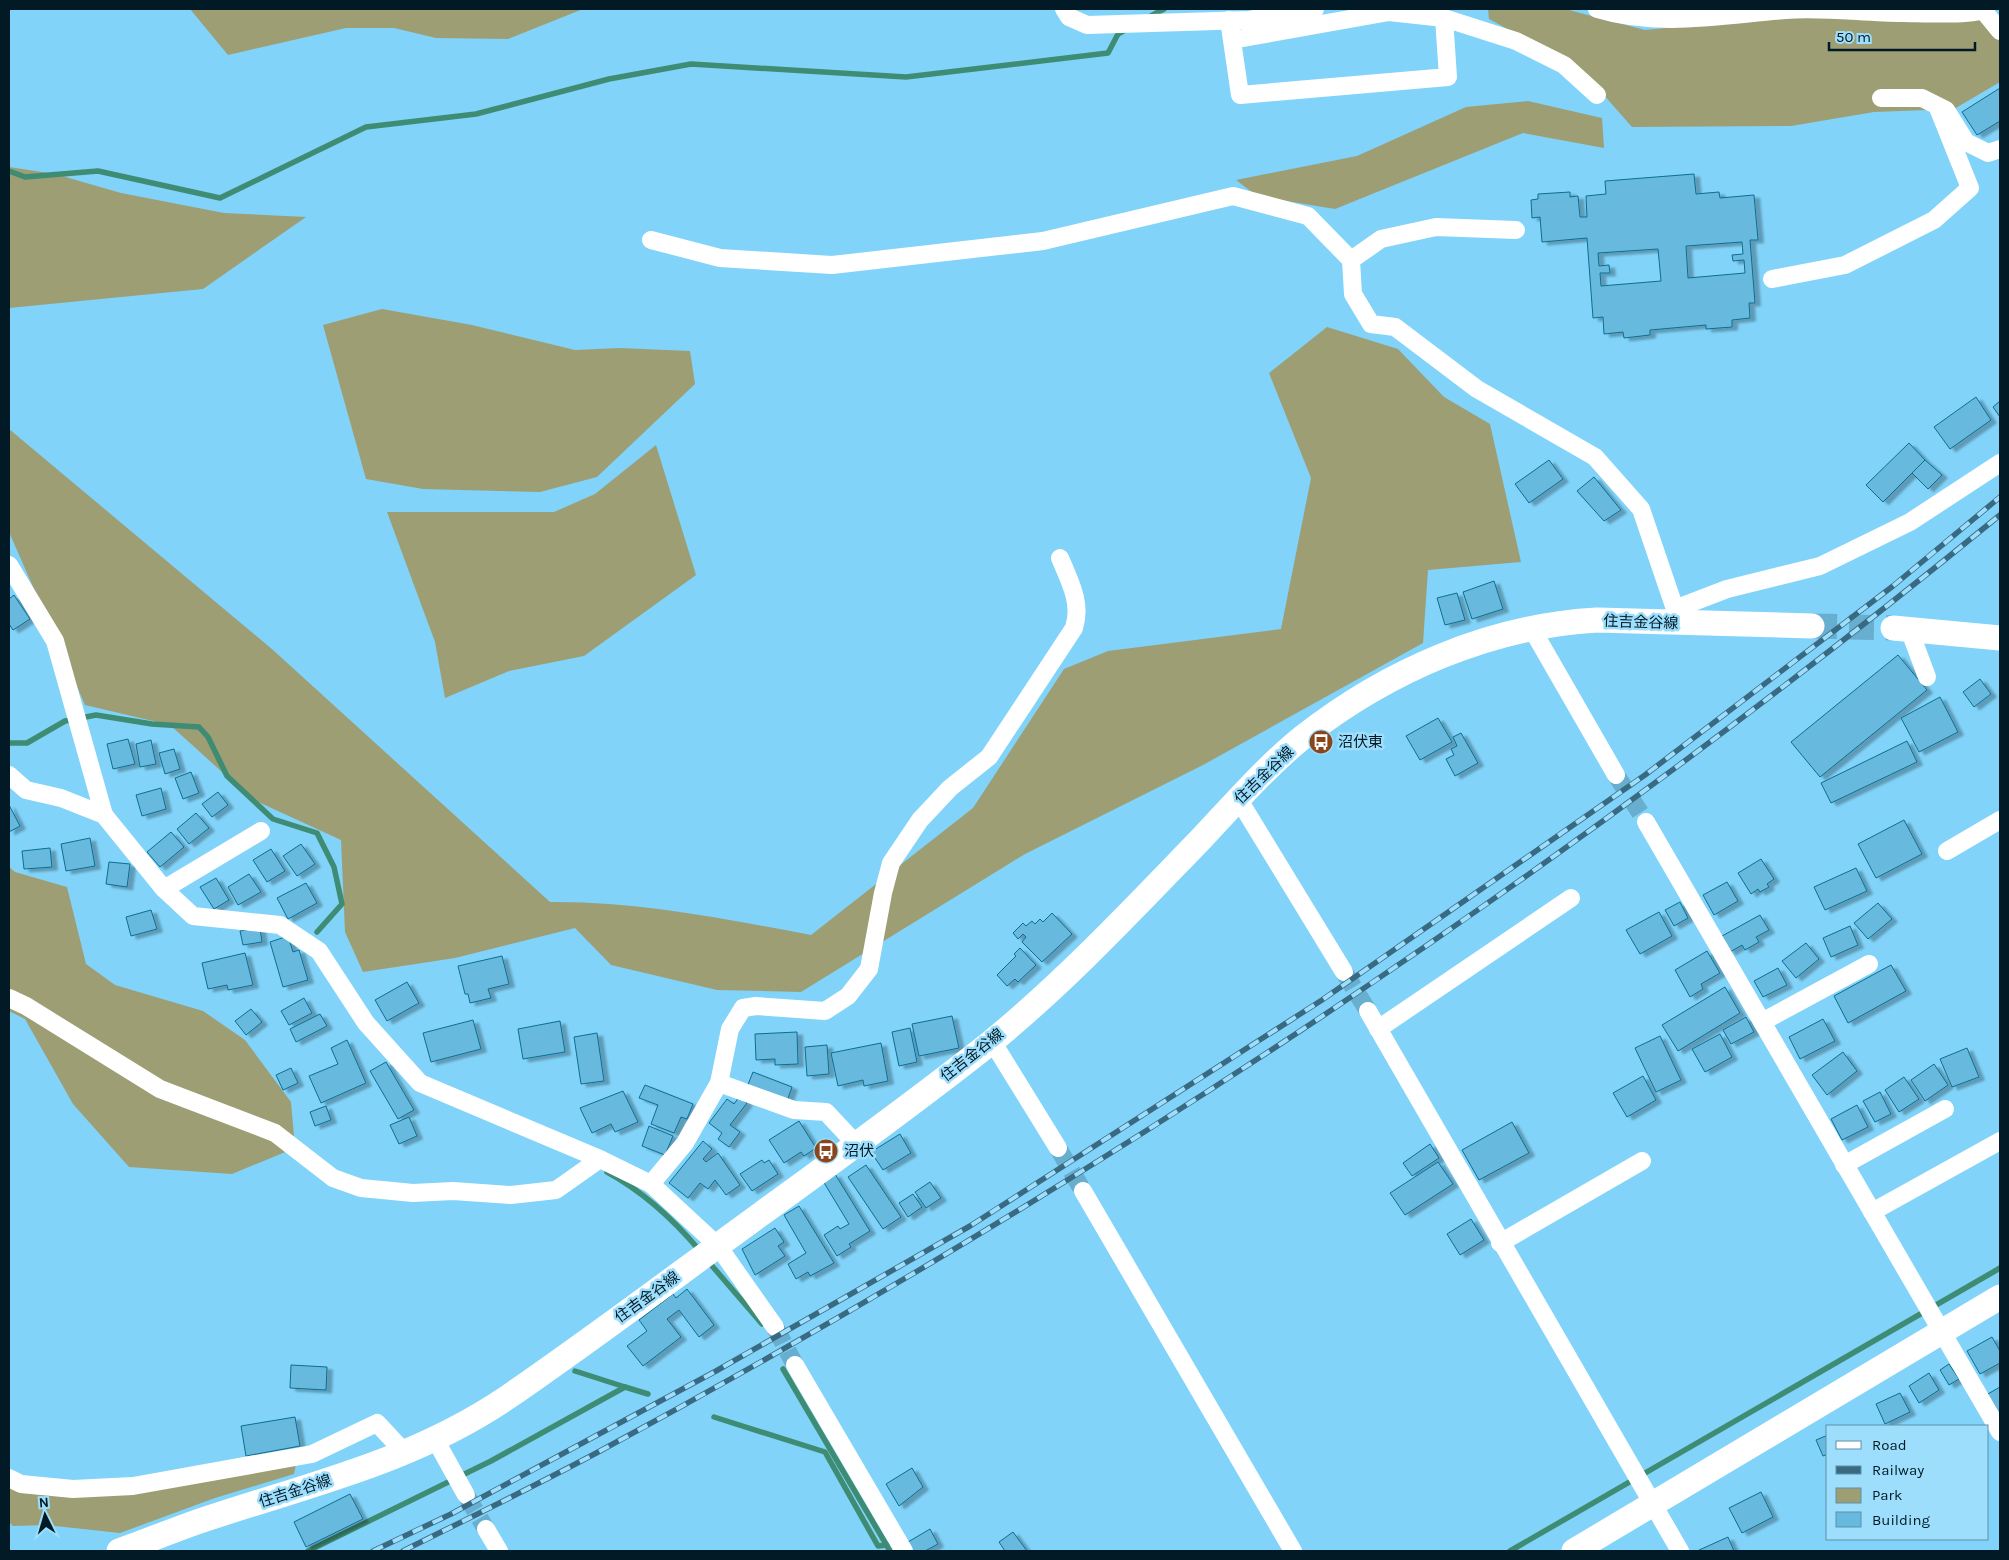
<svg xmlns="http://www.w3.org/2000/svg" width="2009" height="1560" font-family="Karla,'Noto Sans JP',sans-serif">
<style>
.green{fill:#9d9e74}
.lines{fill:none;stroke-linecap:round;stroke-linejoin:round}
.stream{stroke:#3e8c73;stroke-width:5.5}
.building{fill:#67b9de;stroke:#0d6e90;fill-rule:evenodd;filter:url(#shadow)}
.street-tunnel{stroke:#67aecf;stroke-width:18;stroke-dasharray:18 9;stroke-linecap:butt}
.secondary-tunnel{stroke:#67aecf;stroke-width:25;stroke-dasharray:25 12;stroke-linecap:butt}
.street{stroke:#fff;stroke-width:18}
.secondary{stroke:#fff;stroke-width:25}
.rail-casing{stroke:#396a81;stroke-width:5.5}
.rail{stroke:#9edefd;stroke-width:4;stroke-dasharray:11;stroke-linecap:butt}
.labels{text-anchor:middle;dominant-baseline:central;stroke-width:5;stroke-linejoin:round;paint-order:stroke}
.street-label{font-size:15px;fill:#011a25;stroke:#9edefd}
.poi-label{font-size:15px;fill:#011a25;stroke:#9edefd;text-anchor:start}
</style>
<defs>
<filter id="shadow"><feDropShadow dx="5.5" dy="3" stdDeviation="1" flood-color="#0004"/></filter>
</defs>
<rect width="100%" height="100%" fill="#81d3f9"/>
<!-- green -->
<g class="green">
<polygon points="190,9 583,9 508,39 436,38 394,28 346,28 228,55"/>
<polygon points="1488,9 1565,9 1645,30 1790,16 1979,19 2000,41 2000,82 1954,109 1874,112 1791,126 1632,127 1580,68 1489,19"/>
<polygon points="1528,101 1602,118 1604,148 1523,133 1335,209 1257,196 1236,180 1357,156 1466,107"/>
<polygon points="9,167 55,174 121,193 224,213 306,217 203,289 9,308"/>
<polygon points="382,309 472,325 575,350 620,348 690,351 695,384 597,477 540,492 423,489 366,479 323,325"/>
<path d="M1327,327L1398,349L1444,397L1490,424L1521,562L1428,570L1423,643L1203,765L1025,854L801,992L717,990L611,965L575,928L455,958L363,972L345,932L341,840L252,799L170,725L85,705L9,532V429L273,650L550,902C637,901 725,919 811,935L973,808L1064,669L1108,651L1281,629L1311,478L1269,373Z"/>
<polygon points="656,445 696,575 584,656 509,671 445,698 435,642 387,512 554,512 595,494"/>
<polygon points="9,867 15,872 67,887 86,964 115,985 203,1011 245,1040 291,1102 295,1148 232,1174 129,1167 73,1104 25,1019 9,1011"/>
<polygon points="296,1464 294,1474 215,1498 120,1533 46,1525 13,1526 9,1522 9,1487 23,1493 68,1497"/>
</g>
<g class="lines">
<!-- stream -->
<g class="stream">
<polyline points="1149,17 1164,9"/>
<polyline points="9,171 25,177 98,171 220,198 366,127 476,114 609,79 691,64 906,77 1108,53 1118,34 1125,30"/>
<polyline points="9,743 27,743 65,721 96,715 152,724 199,727 208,737 227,776 273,819 317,833 334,867 342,904 317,932"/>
<path d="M607,1172C642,1191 674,1220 700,1251"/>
<polyline points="707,1260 762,1324"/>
<polyline points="783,1369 890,1551"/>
<polyline points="575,1371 625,1387"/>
<polyline points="714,1417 825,1452 878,1546 887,1545"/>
<polyline points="308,1551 491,1461 625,1387 648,1394"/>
<polyline points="1510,1551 2000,1268"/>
</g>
</g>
<!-- building -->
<g class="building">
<polygon points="2000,88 2000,121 1977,135 1962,112"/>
<path d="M1694,174L1696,194L1719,192L1720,198L1754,195L1758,240H1750L1755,303H1749L1750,318L1732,320V327L1706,329V325L1650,330V335L1624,338L1623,332L1604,334L1603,317L1593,318L1587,238L1542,242L1540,217L1532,218L1531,200L1538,199V194L1570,192V197L1578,196L1580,217H1587L1586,196L1606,194L1605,181ZM1742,242L1743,254L1732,255L1733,261L1744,260L1745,273L1688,278L1686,246ZM1658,249L1661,281L1601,286L1600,273H1610L1609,265L1599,266L1598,253Z"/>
<polygon points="1976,397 1991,420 1950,449 1934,427"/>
<polygon points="2000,401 2000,417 1993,407"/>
<polygon points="1909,443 1925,460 1883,502 1866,485"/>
<polygon points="1549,460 1563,479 1529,503 1515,484"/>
<polygon points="1925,460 1942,475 1928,489 1912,473"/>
<polygon points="1594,477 1621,510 1604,521 1577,491"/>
<polygon points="1494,581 1503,609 1472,619 1463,592"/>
<polygon points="1457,593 1465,620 1445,625 1437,598"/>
<polygon points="14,595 30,619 13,630 9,624 9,599"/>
<polygon points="1898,655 1927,690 1820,777 1791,742"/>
<polygon points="1980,679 1991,694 1974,707 1963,692"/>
<polygon points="1940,697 1958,732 1919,752 1901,718"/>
<polygon points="1438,718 1452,742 1420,760 1406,736"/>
<polygon points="1461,733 1478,763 1455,776 1446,759 1454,755 1451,749 1457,746 1453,737"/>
<polygon points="128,739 135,764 113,769 107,744"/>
<polygon points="151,740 156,764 140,767 136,744"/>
<polygon points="1907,741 1917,762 1831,803 1821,783"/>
<polygon points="174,749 180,769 165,774 159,753"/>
<polygon points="191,772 199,793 183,799 175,778"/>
<polygon points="161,788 166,809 142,816 136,795"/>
<polygon points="218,792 228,805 212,817 202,804"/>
<polygon points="9,805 20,826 9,832"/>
<polygon points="196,813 209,828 189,844 177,829"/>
<polygon points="1904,820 1922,854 1876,878 1858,844"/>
<polygon points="171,832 184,847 160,867 147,852"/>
<polygon points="90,838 95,866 66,871 61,844"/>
<polygon points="301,844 315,864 297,876 283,856"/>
<polygon points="50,848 52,867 24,869 22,851"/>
<polygon points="271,849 285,871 267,882 253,860"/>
<polygon points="1761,859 1774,879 1767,884 1769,887 1760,892 1758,889 1751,894 1738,873"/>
<polygon points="109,862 130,864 127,887 106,884"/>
<polygon points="1856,868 1867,891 1825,910 1814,887"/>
<polygon points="249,874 261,892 238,905 228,887"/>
<polygon points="216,878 229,900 214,909 200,887"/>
<polygon points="1727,882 1738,901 1714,915 1703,895"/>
<polygon points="306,883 317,903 288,919 277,898"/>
<polygon points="1680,902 1688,918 1674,926 1665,910"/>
<polygon points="1878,903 1892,919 1868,939 1854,923"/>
<polygon points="151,910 157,929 131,936 126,917"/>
<polygon points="1659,912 1672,936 1640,954 1626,930"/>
<polygon points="1052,913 1072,934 1042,962 1022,942 1026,937 1023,934 1018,939 1013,933 1023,923 1026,926 1032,921 1035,924 1040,919 1043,922"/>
<polygon points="1760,915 1769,930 1756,937 1759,942 1745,950 1742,945 1730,952 1722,936"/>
<polygon points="1850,926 1858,945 1831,957 1823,938"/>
<polygon points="260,928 262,942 243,945 240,931"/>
<polygon points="288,936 293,952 299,950 308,980 283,987 270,942"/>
<polygon points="1806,943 1819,959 1796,978 1782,961"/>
<polygon points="1020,948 1036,965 1018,982 1015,979 1007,986 997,975 1016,956 1014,954"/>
<polygon points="1707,951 1720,973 1701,984 1703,989 1690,997 1675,970"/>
<polygon points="245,953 253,985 228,990 227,985 208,989 202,963"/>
<polygon points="502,956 509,984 488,989 491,998 470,1003 468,994 465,994 458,966"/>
<polygon points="1891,965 1906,991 1848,1023 1834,996"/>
<polygon points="1778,968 1787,985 1763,997 1754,981"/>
<polygon points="407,982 419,1003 387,1021 375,1000"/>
<polygon points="1725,987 1740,1013 1678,1051 1662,1025"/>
<polygon points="304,998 312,1013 289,1025 281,1011"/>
<polygon points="251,1009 262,1022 246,1035 235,1021"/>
<polygon points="320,1014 327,1026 296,1042 290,1029"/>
<polygon points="952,1016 959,1048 919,1056 912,1024"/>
<polygon points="1746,1017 1754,1032 1731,1044 1723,1030"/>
<polygon points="1823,1019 1835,1041 1800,1059 1789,1037"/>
<polygon points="473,1020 481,1049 431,1062 423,1033"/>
<polygon points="560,1021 565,1052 523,1059 518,1029"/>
<polygon points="910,1028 917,1062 899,1066 892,1032"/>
<polygon points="797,1032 798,1064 775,1065 775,1059 756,1060 755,1034"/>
<polygon points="597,1033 604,1081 581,1084 574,1037"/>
<polygon points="1720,1034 1732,1057 1705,1072 1692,1049"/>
<polygon points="1660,1036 1681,1080 1656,1092 1635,1048"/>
<polygon points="347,1040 366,1083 321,1103 309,1076 338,1064 331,1048"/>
<polygon points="881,1043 888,1081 864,1086 863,1080 838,1086 831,1053"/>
<polygon points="827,1045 829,1074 807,1076 805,1047"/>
<polygon points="1967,1048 1979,1077 1952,1087 1940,1059"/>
<polygon points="1843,1052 1857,1071 1827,1095 1812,1075"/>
<polygon points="386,1062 414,1110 398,1119 370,1071"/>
<polygon points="1934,1064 1948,1085 1925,1101 1911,1080"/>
<polygon points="291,1068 298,1083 283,1090 276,1075"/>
<polygon points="753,1072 792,1087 787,1101 747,1087"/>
<polygon points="1643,1076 1656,1100 1627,1117 1613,1093"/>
<polygon points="1904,1077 1919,1099 1899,1112 1885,1090"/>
<polygon points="645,1085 693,1104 687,1119 681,1117 674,1133 651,1124 658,1105 639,1098"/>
<polygon points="623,1091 638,1122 615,1132 611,1124 592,1133 580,1108"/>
<polygon points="1880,1092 1891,1114 1875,1122 1863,1101"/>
<polygon points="739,1097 747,1103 730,1125 740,1132 729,1147 718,1139 722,1133 709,1123 727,1099 734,1104"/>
<polygon points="1857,1105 1868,1127 1842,1140 1831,1119"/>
<polygon points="326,1106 331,1120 315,1126 310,1112"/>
<polygon points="409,1117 417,1136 399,1144 390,1125"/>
<polygon points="799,1121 816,1148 804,1156 801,1152 784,1163 769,1140"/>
<polygon points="1512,1122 1529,1153 1479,1180 1462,1150"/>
<polygon points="649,1126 673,1136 665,1155 642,1146"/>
<polygon points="900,1134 911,1153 883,1170 871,1152"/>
<polygon points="703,1141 712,1149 703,1159 706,1162 718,1153 740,1185 726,1195 715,1180 708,1189 700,1183 688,1198 669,1183"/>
<polygon points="1430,1144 1439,1158 1412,1176 1403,1163"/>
<polygon points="762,1160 764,1163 769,1160 778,1174 752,1191 740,1174"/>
<polygon points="1438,1162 1453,1184 1405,1215 1390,1193"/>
<polygon points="866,1165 901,1217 883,1229 848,1177"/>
<polygon points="835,1174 870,1231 849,1244 851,1247 837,1256 824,1235 838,1226 840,1229 849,1224 823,1181"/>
<polygon points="930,1182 941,1198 926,1208 915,1192"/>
<polygon points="913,1194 922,1207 908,1217 899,1203"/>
<polygon points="799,1206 834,1263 810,1276 808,1272 796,1279 788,1264 806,1253 784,1215"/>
<polygon points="1471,1219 1484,1240 1460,1255 1447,1234"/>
<polygon points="775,1228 784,1242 778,1246 785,1256 755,1275 742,1249"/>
<polygon points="687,1289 714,1325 699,1337 679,1310 667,1319 681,1337 643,1366 627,1346 647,1331 639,1320 673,1294 676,1298"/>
<polygon points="1992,1337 2000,1351 2000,1363 1980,1374 1967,1351"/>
<polygon points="1949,1364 1959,1379 1949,1385 1940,1370"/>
<polygon points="291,1365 327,1367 326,1390 290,1388"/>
<polygon points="1929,1373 1939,1390 1919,1403 1909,1386"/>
<polygon points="2000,1387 2000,1419 1986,1395"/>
<polygon points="1900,1393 1910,1412 1885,1424 1876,1404"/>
<polygon points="295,1417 300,1446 246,1456 241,1426"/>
<polygon points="1828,1435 1828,1454 1823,1456 1816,1440"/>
<polygon points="912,1468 923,1487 899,1506 886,1484"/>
<polygon points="1761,1492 1773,1517 1742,1533 1729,1508"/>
<polygon points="350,1494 363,1519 306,1547 294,1522"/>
<polygon points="930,1529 938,1544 925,1551 913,1551 908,1542"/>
<polygon points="1013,1532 1027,1551 1005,1551 999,1542"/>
<polygon points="1728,1537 1734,1551 1697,1551"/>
</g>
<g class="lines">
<!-- street-tunnel -->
<g class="street-tunnel">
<polyline points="1616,775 1646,822"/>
<polyline points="1344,972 1368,1011"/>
<polyline points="1058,1148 1083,1191"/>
<polyline points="775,1327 795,1365"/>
<polyline points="466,1495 486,1529"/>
</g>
<!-- secondary-tunnel -->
<polyline class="secondary-tunnel" points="1812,626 1893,628"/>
<!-- street -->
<g class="street">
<polyline points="1064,9 1069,17 1087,25 1249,20 1315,9"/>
<path d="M1597,9C1659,28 1723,15 1786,10C1824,7 1865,13 1903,13C1920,13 1974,16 1986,9"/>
<polyline points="1982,9 2000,31"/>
<polyline points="1444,18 1516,41 1564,65 1597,95"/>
<polyline points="1229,20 1240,95 1448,77 1444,18 1389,12 1232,40"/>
<polyline points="1881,98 1922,98 1946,110 1966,142 1988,153 2000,149"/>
<polyline points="1516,230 1436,227 1381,239 1351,260 1353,294 1371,324 1395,327 1477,389 1595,457 1641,509 1675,609"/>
<polyline points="651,240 720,258 832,265 1043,241 1233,196 1308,216 1351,260"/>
<polyline points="1772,279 1845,265 1934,220 1970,188 1938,108"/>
<polyline points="9,565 55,641 104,815"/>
<polyline points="1675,621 1675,609 1727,589 1820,566 1910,522 2000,463"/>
<polyline points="1532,629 1616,775"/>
<polyline points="1909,629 1927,677"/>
<polyline points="9,775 26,790 61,798 104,815 164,889 193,916 280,925 319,951 366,1023 420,1083 600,1159 651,1184 718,1246 775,1327"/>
<polyline points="1239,800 1344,972"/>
<polyline points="1646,822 2000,1432"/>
<polyline points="1947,851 2000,820"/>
<polyline points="164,889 261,831"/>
<polyline points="9,998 26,1006 160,1089 275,1133 333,1178 361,1188 413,1193 453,1191 511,1195 556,1190 600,1159"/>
<polyline points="1368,1011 1680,1551"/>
<polyline points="1762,1022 1869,964"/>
<polyline points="1378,1029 1571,898"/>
<polyline points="992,1041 1058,1148"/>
<path d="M856,1144L826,1112L794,1110L719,1083L730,1029L743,1008L756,1006L825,1011L848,996L869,969L883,893L891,863L920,820L950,788L989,757L1074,628C1082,603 1070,582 1060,558"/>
<polyline points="1844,1165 1945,1109"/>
<polyline points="651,1184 685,1143 719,1083"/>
<polyline points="1083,1191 1293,1551"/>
<polyline points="1872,1212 2000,1141"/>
<polyline points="1500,1243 1642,1161"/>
<polyline points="795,1365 904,1551"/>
<polyline points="435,1439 466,1495"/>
<polyline points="9,1478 21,1484 73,1489 133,1486 312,1454 377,1423 405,1453"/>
<polyline points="486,1529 499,1551"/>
</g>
<!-- secondary -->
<g class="secondary">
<polyline points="1893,628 2000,638"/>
<path d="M119,1551C144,1542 169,1532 194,1523C305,1485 409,1464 508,1397C594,1338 677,1275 761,1214C838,1158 916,1102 990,1043C1066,981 1134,908 1202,838C1233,805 1268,765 1303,737C1387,671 1490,626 1597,620L1812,626"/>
<polyline points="1574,1551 2000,1297"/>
</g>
<defs>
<g id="rail">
<polyline points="373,1551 451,1514 716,1371 970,1226 1322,1000 1645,775 1893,586 2000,497"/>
<path d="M403,1551C469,1518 535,1486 600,1451C1095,1183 1565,871 2000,515"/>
</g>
</defs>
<!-- rail casing -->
<use href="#rail" class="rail-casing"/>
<!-- rail -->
<use href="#rail" class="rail"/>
</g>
<!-- icons -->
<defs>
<symbol id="bus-disc" viewBox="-11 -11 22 22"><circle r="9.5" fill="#8a451a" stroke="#9edefd"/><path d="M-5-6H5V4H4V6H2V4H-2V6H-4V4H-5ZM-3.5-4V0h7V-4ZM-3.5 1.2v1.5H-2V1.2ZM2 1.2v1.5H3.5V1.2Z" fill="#fff"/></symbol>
</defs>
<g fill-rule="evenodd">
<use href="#bus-disc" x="1307" y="728" width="28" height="28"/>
<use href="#bus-disc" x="812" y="1137" width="28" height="28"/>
</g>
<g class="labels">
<!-- street labels -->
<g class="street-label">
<text transform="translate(1641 622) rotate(2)">住吉金谷線</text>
<text transform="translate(1264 775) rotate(-44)">住吉金谷線</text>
<text transform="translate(972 1055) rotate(-38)">住吉金谷線</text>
<text transform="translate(647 1297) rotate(-36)">住吉金谷線</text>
<text transform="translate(295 1491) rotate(-18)">住吉金谷線</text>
</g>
<!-- poi labels -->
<g class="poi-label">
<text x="1338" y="742">沼伏東</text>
<text x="844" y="1151">沼伏</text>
</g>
</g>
<!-- border -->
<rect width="2009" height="1560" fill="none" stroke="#011a25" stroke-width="20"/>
<!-- legend -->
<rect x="1826" y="1425" width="162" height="115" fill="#9edefd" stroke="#5f90a7"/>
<rect x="1836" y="1441" width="25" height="8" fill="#ffffff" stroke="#5f90a7"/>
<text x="1872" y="1450" font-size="15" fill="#011a25">Road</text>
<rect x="1836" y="1466" width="25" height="8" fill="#396a81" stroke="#5f90a7"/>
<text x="1872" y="1475" font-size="15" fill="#011a25">Railway</text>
<rect x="1836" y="1488" width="25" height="15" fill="#9d9e74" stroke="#5f90a7"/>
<text x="1872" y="1500" font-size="15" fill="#011a25">Park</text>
<rect x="1836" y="1512" width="25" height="15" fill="#67b9de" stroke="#5f90a7"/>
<text x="1872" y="1525" font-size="15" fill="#011a25">Building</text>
<!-- north arrow -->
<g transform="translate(45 1515) rotate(355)" stroke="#9edefd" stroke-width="4" paint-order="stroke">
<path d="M0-4L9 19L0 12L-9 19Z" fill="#011a25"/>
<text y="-8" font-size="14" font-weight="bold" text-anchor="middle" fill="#011a25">N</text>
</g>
<!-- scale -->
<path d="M1829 42v8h146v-8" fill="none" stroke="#011a25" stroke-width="2.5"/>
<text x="1836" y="42" font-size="15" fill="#011a25" stroke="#9edefd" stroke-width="4" paint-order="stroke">50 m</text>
</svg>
